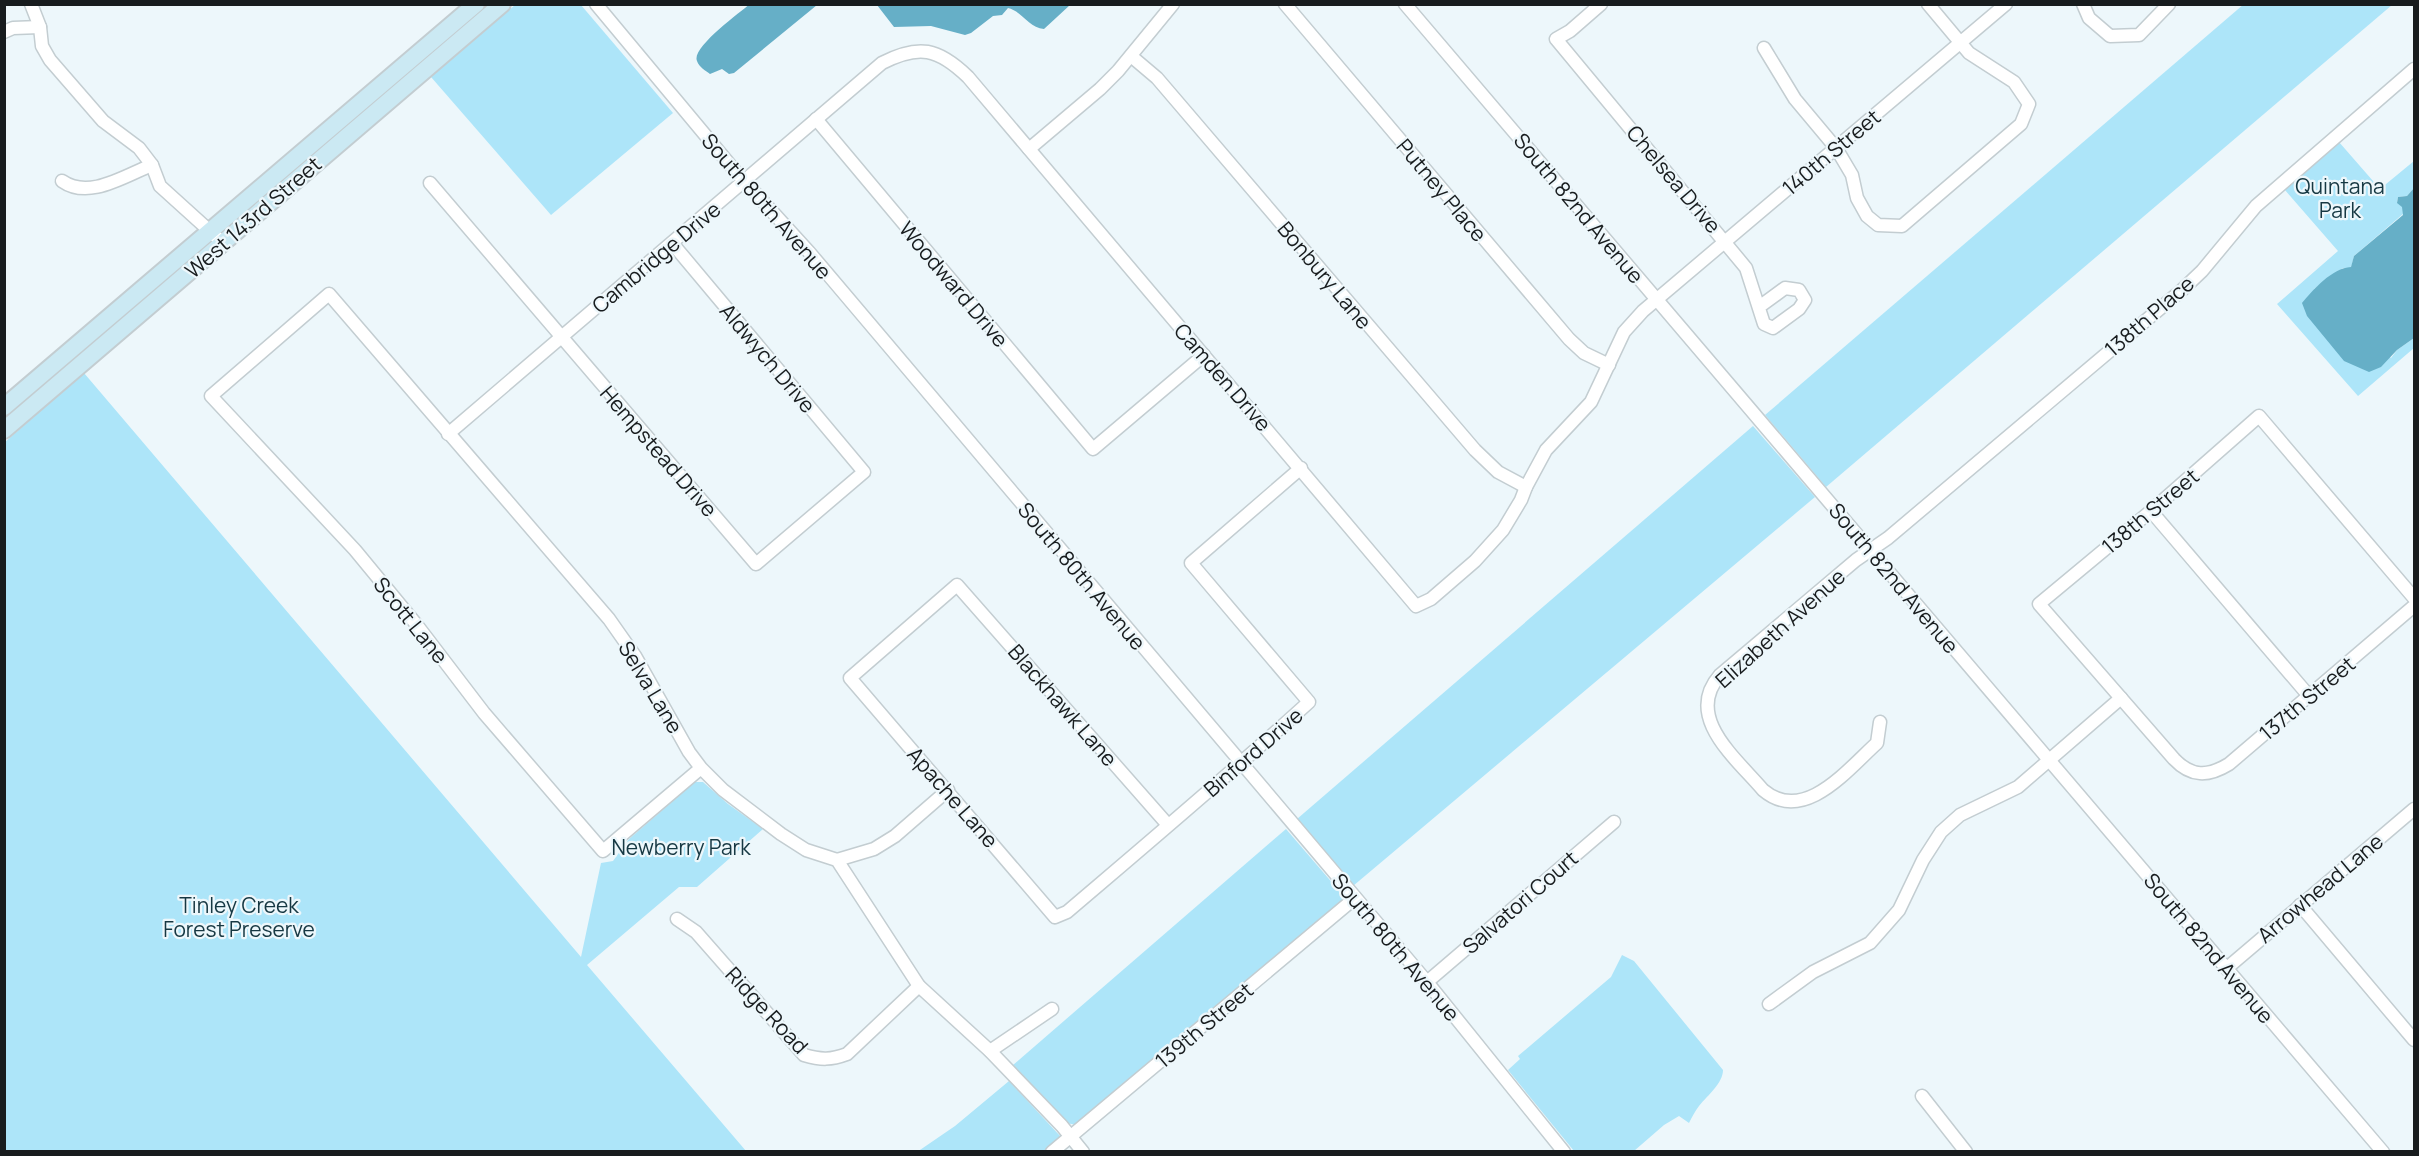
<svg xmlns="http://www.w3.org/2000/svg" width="2419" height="1156" font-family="Manrope,sans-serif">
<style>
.green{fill:#ade5f9}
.water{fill:#66afc7}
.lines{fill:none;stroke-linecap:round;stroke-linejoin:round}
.street-casing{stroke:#c3cdd1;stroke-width:15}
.secondary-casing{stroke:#c3cdd1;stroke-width:20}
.street{stroke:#fff;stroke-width:12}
.secondary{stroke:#cbe9f3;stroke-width:16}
.labels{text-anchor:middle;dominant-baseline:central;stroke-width:4.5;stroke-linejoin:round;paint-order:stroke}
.street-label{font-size:21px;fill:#181c1e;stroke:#edf7fb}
.park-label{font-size:21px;fill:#163843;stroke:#edf7fb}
</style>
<rect width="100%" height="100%" fill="#edf7fb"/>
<!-- green -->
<g class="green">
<polygon points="2244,4 2392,5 1826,487 1765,415"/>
<polygon points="515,5 581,5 673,113 551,215 431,77"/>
<polygon points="2339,142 2380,189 2414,161 2414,188 2407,196 2398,197 2397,202 2403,207 2403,214 2354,256 2351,268 2343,268 2314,289 2391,358 2397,350 2414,338 2414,348 2358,396 2277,304 2338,251 2285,190"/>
<polygon points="84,373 581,957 601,863 613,861 629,839 695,782 703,782 728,804 763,829 697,887 679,887 587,965 746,1151 5,1151 5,442"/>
<polygon points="1753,426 1815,497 1353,886 1297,819"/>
<polygon points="1286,829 1341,893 1343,898 1339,904 1077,1125 1066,1123 1013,1065"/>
<path d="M1622,955L1634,961L1723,1070C1723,1083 1708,1095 1699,1106C1695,1111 1692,1117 1689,1123L1679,1116L1664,1125L1634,1151H1574L1508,1070L1520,1059L1518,1056L1611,977Z"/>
<polygon points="1009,1081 1061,1137 1044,1151 917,1152 955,1126"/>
</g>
<!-- water -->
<g class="water">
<path d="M750,4L817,5L734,73L729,74L722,69L710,74C706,71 699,67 697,61C691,48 739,13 750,4Z"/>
<path d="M877,5H1070L1044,29C1029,28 1022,11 1008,8L1002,15L993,16L971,33L965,35L931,26L894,27Z"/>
<path d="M2414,188V338L2397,350L2381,367L2369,372L2344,361L2307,316L2302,303C2313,290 2332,268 2351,267L2354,256L2403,215L2402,207L2397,203L2398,197L2407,196Z"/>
</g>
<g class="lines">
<defs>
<g id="street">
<polyline points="31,4 40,27 42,46 50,60 103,121 139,148 152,165 160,186 223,243"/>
<polyline points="596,4 736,172 809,252 1427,982 1564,1152"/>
<polyline points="1285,4 1569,339 1584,353 1609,365"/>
<polyline points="1405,4 2383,1152"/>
<polyline points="1601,4 1570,31 1556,39 1746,268 1764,324 1773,328 1799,309 1805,300 1799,290 1785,288 1759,307"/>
<polyline points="2083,4 2089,18 2110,36 2139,35 2169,4"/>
<polyline points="4,32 13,28 40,27"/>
<polyline points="1764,48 1795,99 1836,148 1852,175 1857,198 1867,216 1878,225 1902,226 2021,124 2029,104 2014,82 1969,53 1928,4"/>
<polyline points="1131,56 1157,78 1475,450 1498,472 1526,487"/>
<polyline points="816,119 1093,449 1204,355"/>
<polyline points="1029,149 1100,89 1118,71 1173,4"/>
<path d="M62,181C89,200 124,176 152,165"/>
<polyline points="430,183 756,564 864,472 672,243"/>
<path d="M448,434L882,63C919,44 938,48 968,77L1416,606L1431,599L1475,561L1503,530L1521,500L1526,487L1546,450L1591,402L1624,332L1643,311L2006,4"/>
<polyline points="2151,511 2309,696"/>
<path d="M2414,598L2259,416L2151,511L2039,604L2174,759C2191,777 2208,777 2229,764L2414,606"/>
<path d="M1880,722L1877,743C1848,769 1804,825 1763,790C1737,759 1683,717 1720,675L1856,560L1888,538L2182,290L2202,271L2256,206L2414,69"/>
<polyline points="701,768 603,851 484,713 416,624 355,550 211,396 329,294 609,619 635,656 689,752 701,768 723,790 781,834 806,850 837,860 919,986 990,1051 1062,1126 1083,1152"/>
<path d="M1168,825L957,585L850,678L1055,917L1067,912C1148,843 1230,774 1309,702L1191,563L1301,468"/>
<polyline points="837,860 874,849 895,836 948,790"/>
<polyline points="2300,905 2414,1040"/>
<path d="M677,919L696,932L804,1055C821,1060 831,1060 847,1054L919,986"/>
<polyline points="2227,968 2414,809"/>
<polyline points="1427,982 1614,822"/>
<polyline points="1769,1004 1813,972 1870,943 1899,910 1923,860 1941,832 1960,815 2018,787 2121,698"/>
<polyline points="990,1051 1052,1009"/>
<polyline points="1922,1096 1966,1152"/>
<polyline points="1052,1152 1355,898"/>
</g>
<g id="secondary">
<polyline points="4,407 476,4"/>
<polyline points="4,430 502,4"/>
</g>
</defs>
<!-- street casing -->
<use href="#street" class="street-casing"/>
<!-- secondary casing -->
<use href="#secondary" class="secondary-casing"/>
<!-- street -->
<use href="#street" class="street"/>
<!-- secondary -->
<use href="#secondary" class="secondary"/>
</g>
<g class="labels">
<!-- street labels -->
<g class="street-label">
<text transform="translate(1831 152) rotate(-40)">140th Street</text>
<text transform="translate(1674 179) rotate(50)">Chelsea Drive</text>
<text transform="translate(1442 190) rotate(50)">Putney Place</text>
<text transform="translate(767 206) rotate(49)">South 80th Avenue</text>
<text transform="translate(1579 208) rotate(50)">South 82nd Avenue</text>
<text transform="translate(253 217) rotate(-41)">West 143rd Street</text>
<text transform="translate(656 257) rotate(-40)">Cambridge Drive</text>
<text transform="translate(1325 275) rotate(50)">Bonbury Lane</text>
<text transform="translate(954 284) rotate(50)">Woodward Drive</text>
<text transform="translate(2149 316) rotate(-41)">138th Place</text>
<text transform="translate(768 358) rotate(50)">Aldwych Drive</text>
<text transform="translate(1223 377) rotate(49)">Camden Drive</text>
<text transform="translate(659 451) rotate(49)">Hempstead Drive</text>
<text transform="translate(2150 511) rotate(-40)">138th Street</text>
<text transform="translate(1082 576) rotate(50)">South 80th Avenue</text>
<text transform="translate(1894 578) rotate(50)">South 82nd Avenue</text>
<text transform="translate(411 620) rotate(51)">Scott Lane</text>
<text transform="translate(1780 628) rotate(-42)">Elizabeth Avenue</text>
<text transform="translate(651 687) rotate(59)">Selva Lane</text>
<text transform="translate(2307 698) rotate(-40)">137th Street</text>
<text transform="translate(1063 705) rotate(49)">Blackhawk Lane</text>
<text transform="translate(1253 752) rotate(-41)">Binford Drive</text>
<text transform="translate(953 797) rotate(49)">Apache Lane</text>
<text transform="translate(2320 888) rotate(-40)">Arrowhead Lane</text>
<text transform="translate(1520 902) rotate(-41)">Salvatori Court</text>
<text transform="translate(1396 947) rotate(50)">South 80th Avenue</text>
<text transform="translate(2209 948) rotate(50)">South 82nd Avenue</text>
<text transform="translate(767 1010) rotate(47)">Ridge Road</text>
<text transform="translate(1204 1025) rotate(-40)">139th Street</text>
</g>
<!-- park labels -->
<g class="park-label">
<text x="2340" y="186">Quintana<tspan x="2340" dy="24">Park</tspan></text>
<text x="681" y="847">Newberry Park</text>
<text x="239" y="905">Tinley Creek<tspan x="239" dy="24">Forest Preserve</tspan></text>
</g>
</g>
<!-- border -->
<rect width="2419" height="1156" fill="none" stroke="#181c1e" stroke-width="12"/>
</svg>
